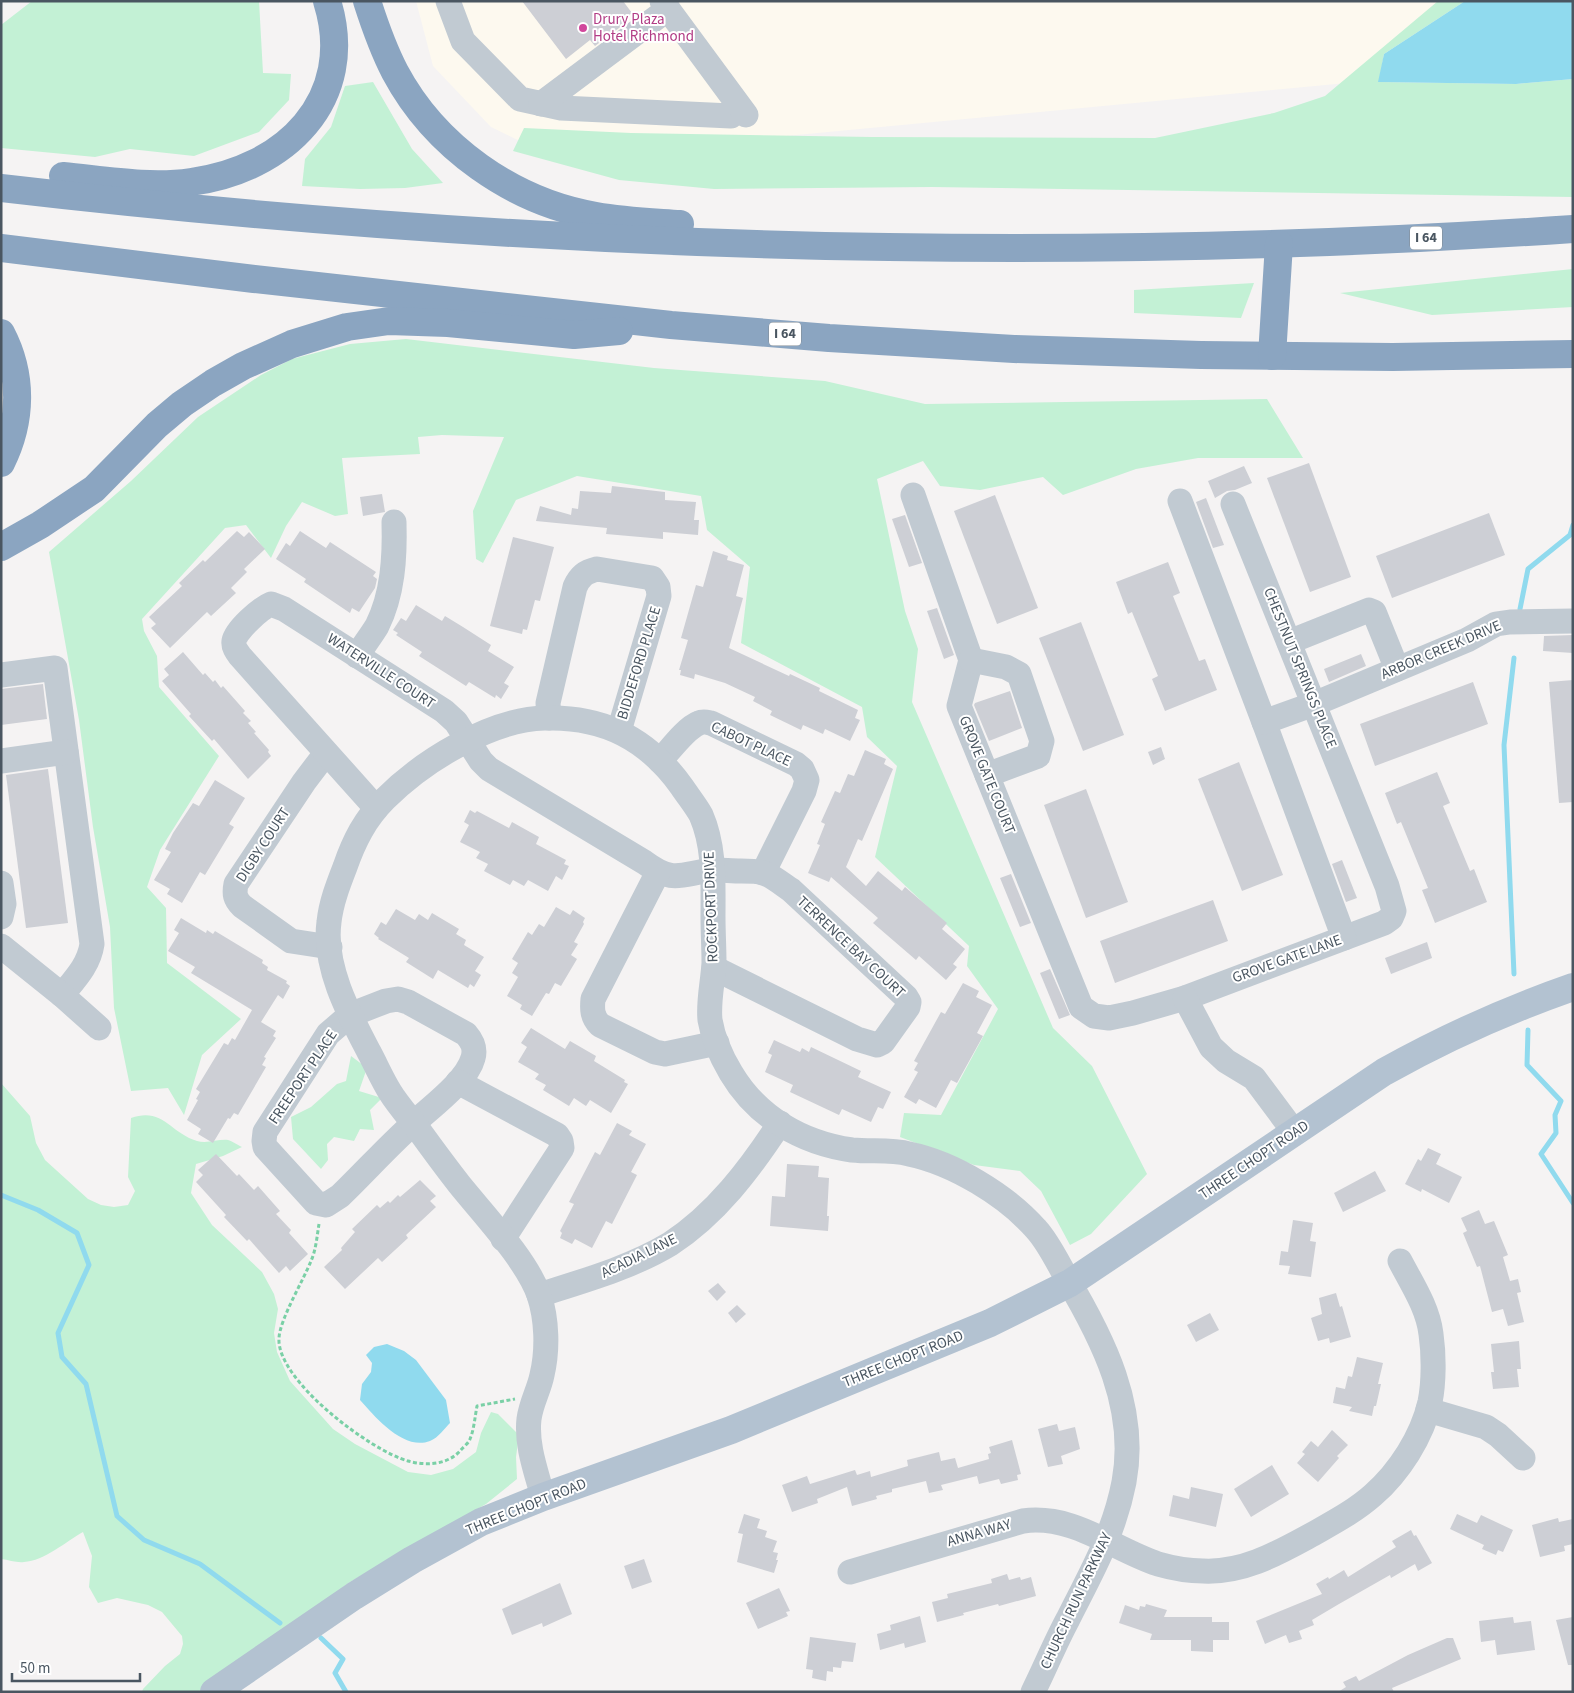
<svg xmlns="http://www.w3.org/2000/svg" width="1574" height="1693" font-family="'Source Sans 3',sans-serif">
<style>
.commercial{fill:#fdf9ef}
.green{fill:#c3f1d5}
.water{fill:#90daee}
.lines{fill:none;stroke-linecap:round;stroke-linejoin:round}
.stream{stroke:#90daee;stroke-width:5}
.building{fill:#cdcfd5}
.path{stroke:#7ad0a6;stroke-width:3;stroke-dasharray:4 2.5;stroke-linecap:butt}
.minor{stroke:#c1cad2;stroke-width:25}
.major{stroke:#b3c2d1;stroke-width:28}
.highway{stroke:#8ba5c1;stroke-width:28}
.hotel-dot{fill:#d1479c;stroke:#fff;stroke-width:2}
.labels{text-anchor:middle;dominant-baseline:central;stroke-width:4;stroke-linejoin:round;paint-order:stroke}
.shield{fill:#fff;stroke:#808990;stroke-width:1}
.shield-label{font-size:14px;font-weight:bold;fill:#4a5661}
.hotel-label{font-size:15px;fill:#b23c85;stroke:#fff;text-anchor:start}
.street-label{font-size:15px;fill:#4a5661;stroke:#fff}
</style>
<rect width="100%" height="100%" fill="#f5f3f3"/>
<!-- commercial -->
<polygon class="commercial" points="416,1 1573,1 1573,33 1515,67 554,158 491,127 433,66"/>
<!-- green -->
<g class="green">
<polygon points="32,1 259,1 263,73 291,74 289,100 259,132 194,156 130,149 95,157 1,148 1,25"/>
<polygon points="1438,1 1465,1 1384,54 1379,82 1516,84 1573,79 1573,197 932,187 714,189 619,180 513,151 524,128 631,133 872,137 1155,138 1274,113 1325,96"/>
<polygon points="373,82 412,149 443,183 405,188 360,189 302,186 305,159 331,127 345,86"/>
<polygon points="1573,269 1573,307 1432,315 1340,293"/>
<polygon points="1254,283 1241,318 1134,313 1134,290"/>
<polygon points="406,339 654,368 825,381 925,404 1267,399 1303,458 1198,458 1136,469 1063,495 1043,477 980,490 940,486 923,461 877,479 905,611 918,649 912,702 1053,1028 1092,1066 1147,1174 1091,1234 1070,1245 1041,1191 1020,1171 974,1165 900,1137 904,1113 941,1115 998,1009 967,966 969,946 875,857 897,766 867,737 862,707 741,643 750,567 707,530 701,496 577,476 516,500 483,563 476,559 473,511 504,437 442,435 418,437 420,454 342,458 348,514 335,516 302,502 286,526 271,558 246,525 225,528 142,619 144,631 157,656 159,687 219,756 160,850 147,887 166,908 167,963 241,1019 202,1055 184,1115 168,1088 131,1091 114,1008 110,927 93,827 79,720 49,552 131,481 198,417 261,375 292,359 350,344"/>
<polygon points="351,1056 367,1068 359,1091 382,1098 370,1110 374,1130 360,1129 354,1141 334,1137 327,1144 328,1160 321,1169 293,1139 291,1117 311,1107 337,1084 346,1081"/>
<path d="M1,1083L30,1116L36,1143L45,1160L88,1199L101,1205L114,1207L128,1205L135,1191L128,1177L131,1118C163,1107 170,1133 197,1141C207,1144 218,1139 228,1140C232,1141 238,1145 242,1147L223,1156L196,1164L191,1193L212,1225L262,1272L274,1294L278,1309L274,1333L277,1352L290,1381L333,1429L355,1444L408,1472L431,1475L453,1469L476,1452L481,1433L491,1412L498,1414L519,1435L516,1457L517,1479L486,1504L350,1582L198,1692H142L143,1689L165,1666L180,1654L183,1644L182,1636L162,1612L148,1605L117,1598L98,1603L89,1587L92,1556L83,1532C67,1541 44,1561 24,1562C17,1563 9,1560 1,1559Z"/>
</g>
<!-- water -->
<g class="water">
<polygon points="1465,1 1573,1 1573,79 1516,84 1378,82 1384,54"/>
<path d="M387,1344L404,1351L416,1360L446,1400L450,1423C445,1428 438,1438 430,1441C404,1451 376,1418 360,1400L362,1384L371,1372L372,1363L366,1355L374,1347Z"/>
</g>
<g class="lines">
<!-- stream -->
<g class="stream">
<polyline points="1520,609 1528,569 1570,535 1573,525"/>
<polyline points="1514,658 1504,745 1514,974"/>
<polyline points="1528,1030 1527,1065 1561,1101 1555,1115 1556,1133 1541,1154 1573,1203"/>
<polyline points="1,1195 38,1210 77,1233 89,1265 58,1333 62,1357 86,1384 117,1516 144,1540 200,1564 280,1623"/>
<polyline points="321,1638 343,1659 335,1673 346,1692"/>
</g>
</g>
<!-- building -->
<g class="building">
<polygon points="522,1 623,1 632,13 625,18 627,22 595,46 590,40 566,59"/>
<polygon points="1309,463 1351,577 1310,592 1267,478"/>
<polygon points="1244,466 1252,483 1235,490 1227,491 1215,498 1208,481"/>
<polygon points="612,486 665,492 665,500 696,502 694,520 699,520 698,535 663,532 663,539 606,534 607,528 536,521 540,506 571,515 572,508 578,509 580,491 611,493"/>
<polygon points="382,494 385,512 363,516 360,497"/>
<polygon points="995,495 1038,608 997,624 954,511"/>
<polygon points="1206,498 1224,545 1213,548 1196,502"/>
<polygon points="1489,513 1505,555 1392,598 1376,556"/>
<polygon points="905,515 922,563 909,567 892,519"/>
<polygon points="237,531 244,537 249,532 265,549 244,569 247,572 231,588 236,593 211,616 207,612 170,648 151,628 156,624 149,617 182,586 179,583 203,560 205,562"/>
<polygon points="300,531 326,548 330,542 376,572 373,576 377,579 375,588 359,612 352,608 350,613 304,582 306,579 276,559 286,543 290,546"/>
<polygon points="513,537 554,547 540,601 535,600 527,630 523,629 522,634 490,626"/>
<polygon points="713,551 728,556 727,560 744,565 736,596 743,598 729,648 789,676 790,674 820,688 819,691 858,710 855,718 860,720 850,741 825,729 823,734 803,725 801,730 770,715 772,711 753,701 755,697 725,683 695,674 694,679 680,675 681,670 679,670 688,640 681,638 696,585 703,587"/>
<polygon points="1168,562 1180,593 1173,596 1199,661 1205,659 1217,690 1165,711 1152,679 1158,676 1132,612 1128,614 1116,582"/>
<polygon points="416,605 442,621 445,616 463,627 491,645 488,651 514,667 504,683 509,686 501,699 496,695 495,698 469,682 466,686 419,656 422,652 396,635 398,633 393,630 401,618 406,621"/>
<polygon points="937,608 954,655 944,659 927,611"/>
<polygon points="1081,622 1124,735 1083,751 1039,638"/>
<polygon points="1573,635 1573,653 1543,651 1544,636"/>
<polygon points="183,652 203,675 205,673 213,682 215,680 221,688 223,686 245,711 243,713 251,721 248,723 256,732 254,733 269,750 268,752 271,756 248,779 214,739 212,741 189,716 191,714 162,681 169,675 164,669"/>
<polygon points="1361,654 1366,666 1329,682 1324,669"/>
<polygon points="1573,680 1573,802 1559,803 1549,682"/>
<polygon points="1473,682 1488,724 1375,766 1360,724"/>
<polygon points="43,684 47,719 1,725 1,689"/>
<polygon points="1010,691 1022,728 989,741 974,705 975,703"/>
<polygon points="1161,747 1165,759 1153,765 1148,752"/>
<polygon points="865,750 886,759 884,764 893,769 862,841 858,839 846,867 866,886 878,871 902,891 905,887 947,923 942,929 965,949 953,964 957,967 946,980 919,956 916,960 873,923 878,918 831,877 829,882 808,873 820,845 817,844 825,824 821,822 835,791 840,793 848,774 854,776"/>
<polygon points="1239,762 1283,875 1242,891 1198,779"/>
<polygon points="48,769 68,923 26,928 6,775"/>
<polygon points="1437,772 1450,803 1443,806 1470,871 1474,869 1487,902 1435,923 1422,890 1428,888 1401,822 1397,824 1385,793"/>
<polygon points="215,780 245,798 229,824 234,827 205,875 200,872 182,903 167,894 170,889 154,880 171,852 165,849 173,833 193,803 199,806"/>
<polygon points="1086,789 1128,902 1086,918 1044,805"/>
<polygon points="470,810 475,813 477,811 509,828 512,822 539,837 536,844 566,860 564,864 569,866 562,880 556,876 548,891 528,880 524,886 513,880 510,885 484,871 488,864 476,858 480,852 460,842 469,825 464,822"/>
<polygon points="1342,860 1357,898 1346,902 1332,864"/>
<polygon points="1011,874 1031,923 1020,927 1000,878"/>
<polygon points="1213,900 1228,941 1115,983 1100,941"/>
<polygon points="556,907 570,915 573,910 585,918 583,922 584,924 574,942 578,944 571,955 577,959 561,986 555,983 549,994 546,993 532,1016 520,1009 522,1005 507,996 518,977 512,973 518,963 512,959 528,932 532,935 539,924 544,927"/>
<polygon points="396,909 415,920 419,914 428,920 432,913 459,929 456,934 466,940 464,945 484,957 475,971 481,975 474,987 470,984 468,988 438,970 433,979 406,962 409,958 378,939 379,938 374,934 381,922 386,925"/>
<polygon points="181,918 206,933 207,930 213,934 215,931 263,960 262,963 268,967 267,970 287,981 286,983 290,986 283,999 278,995 261,1022 276,1031 273,1036 276,1038 264,1057 266,1058 262,1065 266,1067 238,1115 234,1113 230,1119 228,1118 213,1143 198,1134 201,1129 187,1120 198,1100 196,1099 200,1092 196,1089 224,1043 228,1045 232,1038 235,1040 252,1010 191,973 195,967 168,951 179,933 174,930"/>
<polygon points="1427,942 1432,958 1391,974 1385,958"/>
<polygon points="1050,969 1070,1015 1059,1019 1040,973"/>
<polygon points="963,983 979,991 976,997 992,1005 977,1033 983,1036 957,1083 951,1080 936,1108 919,1099 916,1104 904,1097 918,1072 914,1070 918,1063 914,1061 941,1012 945,1014"/>
<polygon points="531,1028 565,1049 570,1041 596,1056 594,1061 625,1080 624,1082 628,1084 611,1113 590,1100 586,1106 574,1098 569,1106 543,1090 546,1085 535,1079 539,1074 518,1062 527,1047 521,1043"/>
<polygon points="774,1040 800,1052 802,1048 809,1052 811,1047 861,1071 858,1077 891,1092 883,1109 878,1107 871,1122 842,1109 839,1115 790,1092 793,1085 765,1072 772,1055 768,1053"/>
<polygon points="617,1123 632,1131 629,1135 646,1144 631,1172 637,1175 612,1224 606,1221 592,1248 575,1239 572,1244 560,1238 562,1233 560,1231 574,1204 569,1202 595,1152 600,1155"/>
<polygon points="1428,1148 1441,1154 1436,1164 1462,1177 1449,1203 1422,1189 1421,1192 1405,1184 1418,1159 1421,1161"/>
<polygon points="216,1154 237,1176 239,1174 254,1190 258,1186 280,1211 276,1214 291,1230 289,1233 308,1254 290,1271 286,1266 279,1273 249,1239 247,1241 224,1217 226,1215 196,1182 203,1175 198,1170"/>
<polygon points="787,1164 819,1166 818,1177 829,1178 827,1216 829,1216 828,1231 770,1226 772,1196 785,1197"/>
<polygon points="1375,1171 1386,1191 1343,1212 1334,1193"/>
<polygon points="420,1180 436,1196 430,1201 436,1207 406,1235 408,1238 382,1262 378,1258 345,1289 324,1267 342,1250 341,1248 355,1232 352,1229 377,1205 380,1208 388,1201 390,1203 398,1195 400,1197"/>
<polygon points="1479,1210 1485,1224 1494,1221 1508,1255 1503,1257 1510,1281 1518,1279 1521,1292 1517,1293 1524,1322 1508,1326 1503,1309 1492,1312 1480,1266 1477,1267 1463,1233 1467,1231 1461,1218"/>
<polygon points="1293,1220 1313,1223 1310,1241 1316,1242 1311,1277 1288,1274 1290,1266 1279,1265 1281,1251 1288,1252"/>
<polygon points="718,1283 726,1292 717,1301 708,1291"/>
<polygon points="1336,1293 1340,1307 1342,1306 1351,1337 1330,1343 1329,1338 1318,1341 1311,1318 1322,1314 1319,1298"/>
<polygon points="737,1305 746,1314 736,1323 728,1313"/>
<polygon points="1210,1313 1219,1330 1196,1342 1187,1325"/>
<polygon points="1519,1341 1521,1369 1517,1369 1519,1387 1493,1389 1491,1372 1494,1372 1491,1344"/>
<polygon points="1357,1357 1383,1363 1378,1384 1381,1384 1376,1406 1374,1406 1372,1416 1349,1411 1352,1407 1333,1403 1336,1387 1345,1389 1348,1376 1352,1377"/>
<polygon points="1057,1424 1059,1431 1075,1427 1080,1449 1061,1456 1063,1464 1048,1467 1038,1429"/>
<polygon points="1332,1430 1348,1445 1337,1456 1339,1458 1318,1482 1297,1463 1305,1454 1302,1452 1311,1441 1318,1447"/>
<polygon points="1012,1440 1021,1474 1017,1475 1018,1480 1001,1484 999,1479 979,1484 977,1476 941,1485 943,1490 929,1493 926,1481 892,1489 892,1492 876,1496 877,1499 852,1506 847,1487 817,1499 818,1503 792,1512 782,1485 807,1476 810,1484 855,1470 857,1475 870,1471 871,1477 908,1466 907,1460 939,1452 941,1461 955,1458 958,1468 989,1459 988,1454 991,1453 989,1447"/>
<polygon points="1272,1465 1289,1494 1251,1517 1234,1489"/>
<polygon points="1191,1487 1223,1494 1216,1527 1169,1516 1173,1495 1189,1499"/>
<polygon points="744,1514 760,1519 757,1528 767,1531 765,1537 777,1541 773,1552 778,1553 776,1560 778,1560 774,1573 737,1562 743,1534 738,1533"/>
<polygon points="1457,1514 1477,1523 1481,1515 1513,1530 1503,1552 1498,1550 1496,1555 1482,1549 1484,1545 1450,1529"/>
<polygon points="1558,1518 1559,1522 1573,1519 1573,1544 1564,1546 1565,1551 1540,1557 1532,1525"/>
<polygon points="1411,1530 1414,1536 1416,1535 1432,1563 1418,1571 1415,1564 1391,1578 1390,1575 1339,1604 1312,1620 1314,1625 1299,1631 1302,1639 1289,1643 1286,1635 1265,1644 1256,1621 1322,1594 1316,1584 1328,1577 1329,1579 1344,1570 1348,1577 1396,1547 1392,1541"/>
<polygon points="644,1559 652,1582 632,1589 624,1566"/>
<polygon points="1007,1574 1009,1580 1020,1577 1021,1580 1031,1577 1036,1596 999,1606 998,1604 963,1613 964,1615 937,1622 932,1602 948,1598 947,1594 992,1583 991,1579"/>
<polygon points="560,1583 572,1614 543,1627 542,1623 512,1635 502,1609"/>
<polygon points="779,1588 790,1611 786,1612 788,1616 758,1629 746,1603"/>
<polygon points="1146,1604 1167,1610 1164,1617 1212,1617 1212,1622 1229,1622 1229,1640 1213,1640 1213,1652 1191,1651 1191,1640 1150,1640 1152,1634 1119,1623 1125,1605 1139,1610 1140,1606 1145,1607"/>
<polygon points="920,1616 926,1642 905,1648 904,1643 880,1650 877,1634 891,1630 890,1625"/>
<polygon points="1513,1617 1514,1623 1531,1621 1535,1650 1497,1655 1495,1640 1481,1642 1479,1621"/>
<polygon points="1573,1617 1573,1665 1568,1665 1556,1620"/>
<polygon points="810,1637 856,1643 853,1662 842,1661 841,1668 833,1667 833,1672 827,1671 826,1681 812,1678 813,1670 806,1669"/>
<polygon points="1447,1638 1453,1638 1461,1659 1392,1688 1394,1692 1338,1692 1346,1687 1343,1682 1356,1676 1359,1681 1408,1655"/>
</g>
<g class="lines">
<!-- path -->
<path class="path" d="M319,1224C317,1236 316,1250 311,1261C303,1281 280,1319 279,1338C276,1380 371,1451 408,1461C426,1466 447,1465 460,1451C463,1447 469,1443 470,1439C474,1430 475,1416 477,1406L515,1399"/>
<!-- minor -->
<g class="minor">
<polyline points="448,1 463,41 520,99 561,108 731,116"/>
<polyline points="662,1 746,115"/>
<polyline points="541,104 668,9"/>
<polyline points="913,495 971,660 959,706 1081,1007 1094,1016 1109,1018 1133,1013 1185,998 1384,923 1391,918 1394,911 1387,886 1233,504"/>
<polyline points="1180,501 1264,722 1344,938"/>
<polyline points="1289,642 1369,610 1374,612 1397,669"/>
<path d="M357,656C363,646 371,636 377,626C393,594 395,557 394,522"/>
<polyline points="971,660 1006,667 1019,674 1042,741 1038,756 987,775"/>
<path d="M1,675L55,668L92,944C89,965 75,979 62,995"/>
<path d="M549,718L548,703L575,587C580,576 585,572 597,569L652,578L658,587L659,596L619,731"/>
<polyline points="1264,722 1314,704 1467,640 1496,624 1510,622 1573,621"/>
<path d="M326,753L304,782L236,884C234,894 235,899 242,906L291,941L330,947"/>
<polyline points="1,761 66,752"/>
<path d="M660,761C670,750 686,728 699,723C703,721 706,722 711,723L796,764L802,769L807,780L804,791L763,873"/>
<path d="M376,808L240,656C237,652 233,647 234,641C236,630 261,608 271,604L284,609L444,711L456,722L481,761L489,769L644,862C675,885 681,873 714,870C723,870 732,871 741,871C748,871 758,871 764,873C774,877 782,884 791,890L906,997L909,1002L908,1007L883,1042L877,1045L857,1039L714,968"/>
<path d="M658,872L593,999C592,1009 592,1017 600,1025L655,1052L665,1054L717,1043"/>
<polyline points="1,883 4,904 1,917"/>
<polyline points="1,946 62,995 99,1028"/>
<polyline points="1185,998 1211,1047 1226,1061 1254,1078 1295,1133"/>
<path d="M398,999L408,1002L466,1034C472,1041 476,1048 473,1058C467,1081 431,1107 414,1123C388,1146 365,1172 340,1196L326,1205L316,1203L265,1147L264,1141L265,1132L328,1034L350,1015L386,1001Z"/>
<polyline points="458,1082 557,1135 561,1141 562,1148 503,1239"/>
<path d="M539,1295C583,1281 630,1268 670,1244C716,1214 750,1169 780,1123"/>
<polyline points="1428,1410 1486,1427 1498,1435 1523,1458"/>
<path d="M543,1497C536,1471 526,1445 529,1419C531,1403 539,1390 542,1375C548,1350 547,1319 539,1295C526,1259 483,1214 459,1184C445,1166 431,1147 418,1129C409,1117 398,1105 390,1092C382,1079 376,1065 369,1052C349,1014 323,966 329,922C331,903 338,885 345,867C354,841 365,819 385,799C423,761 491,719 545,718C604,716 648,739 682,787C688,796 696,806 701,815C715,847 713,883 713,917C713,932 714,948 714,963C713,982 708,1001 710,1020C713,1038 722,1058 731,1073C757,1117 802,1143 852,1150C871,1152 891,1149 909,1154C953,1163 1006,1195 1036,1229C1048,1242 1057,1261 1066,1277C1103,1339 1138,1408 1124,1482C1114,1534 1091,1573 1068,1619C1055,1643 1045,1668 1033,1692"/>
<path d="M850,1572L1023,1521C1073,1514 1113,1549 1158,1564C1172,1568 1188,1571 1203,1571C1244,1573 1278,1553 1313,1534C1334,1522 1355,1511 1373,1495C1399,1472 1422,1437 1430,1402C1434,1382 1434,1355 1431,1334C1428,1308 1412,1284 1400,1261"/>
</g>
<!-- major -->
<path class="major" d="M214,1692L354,1596L412,1560L481,1522L543,1497L731,1430L990,1323L1070,1283L1384,1072C1445,1038 1507,1010 1573,987"/>
<!-- highway -->
<g class="highway">
<path d="M367,1C375,26 383,49 395,72C435,147 513,202 596,216C623,221 652,222 680,224"/>
<path d="M63,176C105,180 149,188 191,182C284,170 358,100 327,1"/>
<path d="M1,188C523,249 1049,265 1573,229"/>
<polyline points="1,248 254,279 671,325 829,338 1014,349 1201,355 1393,357 1573,354"/>
<path d="M1,333C23,375 22,421 1,463"/>
<polyline points="1272,356 1279,244"/>
<polyline points="1,547 40,525 94,489 157,425 182,404 213,383 243,366 292,344 347,327 389,321 448,323 574,335 619,331"/>
</g>
</g>
<!-- markers -->
<circle class="hotel-dot" cx="583" cy="28" r="5"/>
<g class="labels">
<!-- shield labels -->
<g class="shield">
<rect x="1410" y="226.5" width="32" height="23" rx="4"/>
<rect x="769" y="322.5" width="32" height="23" rx="4"/>
</g>
<g class="shield-label">
<text x="1426" y="238">I 64</text>
<text x="785" y="334">I 64</text>
</g>
<!-- hotel labels -->
<g class="hotel-label">
<text x="593" y="19">Drury Plaza<tspan x="593" dy="17">Hotel Richmond</tspan></text>
</g>
<!-- street labels -->
<g class="street-label">
<text transform="translate(1441 650) rotate(-23)">ARBOR CREEK DRIVE</text>
<text transform="translate(639 663) rotate(-73)">BIDDEFORD PLACE</text>
<text transform="translate(1300 668) rotate(68)">CHESTNUT SPRINGS PLACE</text>
<text transform="translate(381 671) rotate(33)">WATERVILLE COURT</text>
<text transform="translate(751 744) rotate(25)">CABOT PLACE</text>
<text transform="translate(987 775) rotate(68)">GROVE GATE COURT</text>
<text transform="translate(263 845) rotate(-57)">DIGBY COURT</text>
<text transform="translate(711 907) rotate(-92)">ROCKPORT DRIVE</text>
<text transform="translate(851 947) rotate(43)">TERRENCE BAY COURT</text>
<text transform="translate(1287 959) rotate(-20)">GROVE GATE LANE</text>
<text transform="translate(303 1077) rotate(-56)">FREEPORT PLACE</text>
<text transform="translate(1254 1160) rotate(-34)">THREE CHOPT ROAD</text>
<text transform="translate(639 1256) rotate(-26)">ACADIA LANE</text>
<text transform="translate(903 1359) rotate(-22)">THREE CHOPT ROAD</text>
<text transform="translate(526 1507) rotate(-22)">THREE CHOPT ROAD</text>
<text transform="translate(979 1533) rotate(-16)">ANNA WAY</text>
<text transform="translate(1076 1601) rotate(-65)">CHURCH RUN PARKWAY</text>
</g>
</g>
<!-- border -->
<rect width="1574" height="1693" fill="none" stroke="#4a5661" stroke-width="5"/>
<!-- scale -->
<path d="M12 1673v8h128v-8" fill="none" stroke="#4a5661" stroke-width="2.5"/>
<text x="20" y="1673" font-size="15" fill="#4a5661" stroke="#ffffff" stroke-width="4" paint-order="stroke">50 m</text>
</svg>
